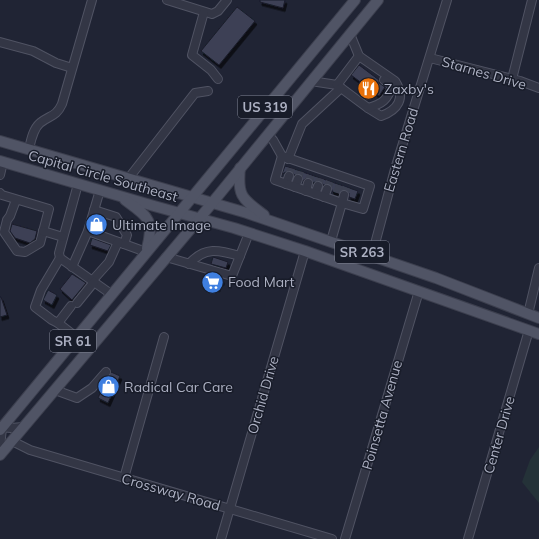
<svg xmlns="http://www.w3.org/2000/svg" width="539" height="539" font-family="Mulish,sans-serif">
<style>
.green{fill:#243238}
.building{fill:#3c4155;stroke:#1a1d2b;filter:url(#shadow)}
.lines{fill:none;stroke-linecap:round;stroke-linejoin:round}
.minor-tunnel{stroke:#3c4050;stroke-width:8;stroke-dasharray:8 4;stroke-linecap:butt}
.minor-casing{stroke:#505363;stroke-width:10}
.major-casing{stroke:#3c3f4e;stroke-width:12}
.minor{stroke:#333645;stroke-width:8}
.major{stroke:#505465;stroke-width:10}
.labels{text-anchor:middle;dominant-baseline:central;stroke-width:3;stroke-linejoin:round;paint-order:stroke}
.shield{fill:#181c29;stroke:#808494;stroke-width:1}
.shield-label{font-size:13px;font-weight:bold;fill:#acb0c2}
.street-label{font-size:14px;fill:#acb0c2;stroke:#181c29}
.poi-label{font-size:14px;fill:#acb0c2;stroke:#181c29;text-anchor:start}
</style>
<defs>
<filter id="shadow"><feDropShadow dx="2" dy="3.5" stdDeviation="0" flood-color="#0009"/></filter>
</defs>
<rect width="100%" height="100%" fill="#202434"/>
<!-- green -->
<polygon class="green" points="539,447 539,503 522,482 530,460"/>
<!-- building -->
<g class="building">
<polygon points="260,0 285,0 283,8 260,2"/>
<polygon points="237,7 255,21 219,65 201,51"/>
<polygon points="359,65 379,80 379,83 385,87 379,96 351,75"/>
<polygon points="285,166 358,191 355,199 349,197 349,193 346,190 342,190 339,193 332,191 331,186 329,184 323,185 322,182 317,181 313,183 312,179 309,178 306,178 303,181 302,176 300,174 294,175 293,172 288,171 282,174"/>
<polygon points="12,224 37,231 35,239 30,243 15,238 10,231"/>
<polygon points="92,238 111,245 108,251 90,245"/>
<polygon points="213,257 228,262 226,268 211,264"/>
<polygon points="72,274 86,283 72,300 60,289"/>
<polygon points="206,275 222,279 222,282 220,281 218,288 203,284"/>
<polygon points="48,290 57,295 52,305 43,300"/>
<polygon points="0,297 1,297 7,315 0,317"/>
<polygon points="111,372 120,376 108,403 98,398 106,380"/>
</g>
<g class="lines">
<!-- minor-tunnel -->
<g class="minor-tunnel">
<polyline points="289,176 291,168"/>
<polyline points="298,179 300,171"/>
<polyline points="308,183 311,175"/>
<polyline points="318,186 320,178"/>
<polyline points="327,189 330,181"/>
<polyline points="337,193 340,184"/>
<polyline points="344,195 347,187"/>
</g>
<defs>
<g id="minor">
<polyline points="167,0 212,14 218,11 227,0"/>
<polyline points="204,12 192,55 211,70 218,79"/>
<polyline points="0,42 33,51 56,63 72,68"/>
<polyline points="430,58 520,81 539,88"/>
<polyline points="512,79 532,0"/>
<path d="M311,81L337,85L368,108L381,116C398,110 406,98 395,81L359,56L350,34"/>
<polyline points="337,85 359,56"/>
<path d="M368,108C382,104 388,100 392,85L384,80"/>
<polyline points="268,135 273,140 282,156"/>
<path d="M29,149C31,140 33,129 40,123C50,115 56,117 62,104L92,0"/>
<polyline points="288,159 302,124 341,88"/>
<polyline points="0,175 3,162"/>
<polyline points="128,179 195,93 208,91"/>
<polyline points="78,184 59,253 60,258 111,294"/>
<polyline points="286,184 289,176"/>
<polyline points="295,187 298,179"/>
<polyline points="306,191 308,183"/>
<polyline points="0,193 2,195 49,209 40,243 25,252 17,251 4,232 7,220 10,216 16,200"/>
<polyline points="315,194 318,186"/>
<polyline points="324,197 327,189"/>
<polyline points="94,210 116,217 127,235 124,244"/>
<polyline points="43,231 63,237"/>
<polyline points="88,231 146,252"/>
<polyline points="331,241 342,203 275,180 282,156 370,186 363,209 342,203 344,195"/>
<polyline points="372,255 395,169 447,0"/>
<polyline points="166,257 232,276 249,233"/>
<polyline points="60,258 41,290 35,307 52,320 58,323 76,337"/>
<path d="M189,264C205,246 219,250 240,256"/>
<polyline points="72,267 88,231 100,190"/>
<polyline points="92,281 109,262 118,242"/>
<polyline points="77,303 94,282"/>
<polyline points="528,314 539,268"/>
<polyline points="58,323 71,306"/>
<polyline points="55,390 77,398 92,388 106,372"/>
<polyline points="0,427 11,428 23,427"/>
<polyline points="12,441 30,450 332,539"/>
<polyline points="0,447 2,428"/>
<polyline points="124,478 164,337"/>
<polyline points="221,539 305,251"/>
<polyline points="345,539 419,291"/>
<polyline points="468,539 529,330"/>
</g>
<g id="major">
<polyline points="0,141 247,213 436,278 539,318"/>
<polyline points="0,161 154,206 234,228 305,251 539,334"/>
<path d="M240,168C237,197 243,199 264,215"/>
<path d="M125,200C147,216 155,219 147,248"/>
<polyline points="0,430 355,0"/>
<polyline points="0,455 199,219 378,0"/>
</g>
</defs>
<!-- minor casing -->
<use href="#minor" class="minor-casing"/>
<!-- major casing -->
<use href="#major" class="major-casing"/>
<!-- minor -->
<use href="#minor" class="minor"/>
<!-- major -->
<use href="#major" class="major"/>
</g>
<!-- icons -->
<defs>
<symbol id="restaurant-disc" viewBox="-11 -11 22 22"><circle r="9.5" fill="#e8710a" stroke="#181c29"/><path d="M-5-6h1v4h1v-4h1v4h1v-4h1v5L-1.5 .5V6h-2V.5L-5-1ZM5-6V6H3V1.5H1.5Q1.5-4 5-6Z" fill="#fff"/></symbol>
<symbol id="shop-disc" viewBox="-11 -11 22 22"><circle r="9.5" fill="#3f7fe0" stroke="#181c29"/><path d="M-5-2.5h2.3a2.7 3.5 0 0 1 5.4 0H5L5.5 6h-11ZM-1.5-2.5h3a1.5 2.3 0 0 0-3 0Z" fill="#fff"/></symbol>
<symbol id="supermarket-disc" viewBox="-11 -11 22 22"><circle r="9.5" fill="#3f7fe0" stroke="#181c29"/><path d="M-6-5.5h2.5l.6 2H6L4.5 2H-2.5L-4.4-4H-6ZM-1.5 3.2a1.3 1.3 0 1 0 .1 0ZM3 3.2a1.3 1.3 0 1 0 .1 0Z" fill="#fff"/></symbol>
</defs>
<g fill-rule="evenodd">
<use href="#restaurant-disc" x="356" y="76" width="25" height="25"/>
<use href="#shop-disc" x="84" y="212" width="25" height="25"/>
<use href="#supermarket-disc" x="200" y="270" width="25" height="25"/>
<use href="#shop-disc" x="96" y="374" width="25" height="25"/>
</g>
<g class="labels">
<!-- shield labels -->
<g class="shield">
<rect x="238" y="96" width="54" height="22" rx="3"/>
<rect x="335" y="241" width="54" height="22" rx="3"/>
<rect x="50" y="330" width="46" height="22" rx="3"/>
</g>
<g class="shield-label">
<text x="265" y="107">US 319</text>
<text x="362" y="252">SR 263</text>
<text x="73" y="341">SR 61</text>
</g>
<!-- street labels -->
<g class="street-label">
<text transform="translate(484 73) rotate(16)">Starnes Drive</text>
<text transform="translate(401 150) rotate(-73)">Eastern Road</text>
<text transform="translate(103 176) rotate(16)">Capital Circle Southeast</text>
<text transform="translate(263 395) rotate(-74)">Orchid Drive</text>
<text transform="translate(382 415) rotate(-74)">Poinsetta Avenue</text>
<text transform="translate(499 435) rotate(-74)">Center Drive</text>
<text transform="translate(171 492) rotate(16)">Crossway Road</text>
</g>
<!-- poi labels -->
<g class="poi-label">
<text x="384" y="89">Zaxby's</text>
<text x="112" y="225">Ultimate Image</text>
<text x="228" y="282">Food Mart</text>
<text x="124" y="387">Radical Car Care</text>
</g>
</g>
</svg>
